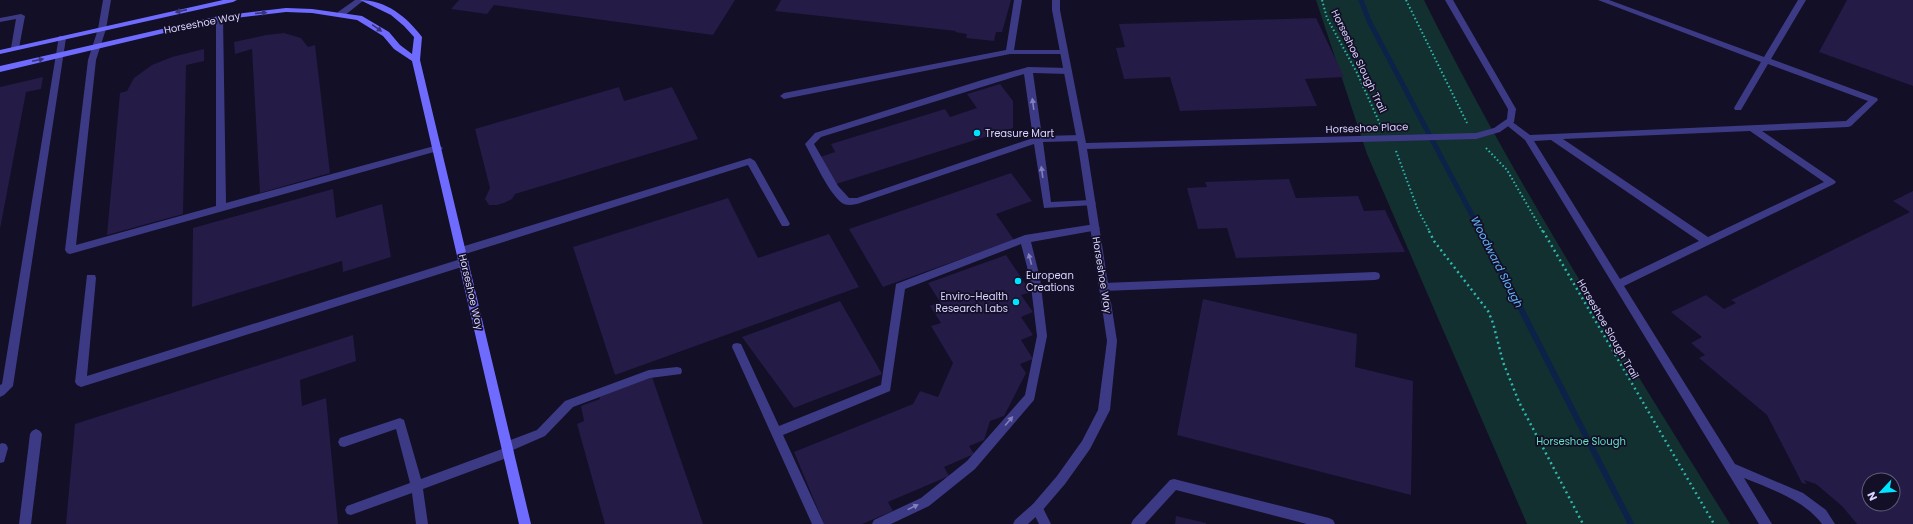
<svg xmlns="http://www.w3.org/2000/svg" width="1913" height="524" font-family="Poppins,sans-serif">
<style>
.green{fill:#12302f}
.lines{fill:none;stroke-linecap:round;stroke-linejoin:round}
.stream-far1{stroke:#0c2248;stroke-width:5}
.stream{stroke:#0c2248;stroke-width:6}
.building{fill:#241b47;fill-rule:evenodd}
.path-far1{stroke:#2fb8b0;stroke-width:2;stroke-dasharray:1.5 2.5;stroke-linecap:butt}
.path{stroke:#2fb8b0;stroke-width:2.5;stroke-dasharray:2 3.5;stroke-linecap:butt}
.lane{fill:#3d3a85;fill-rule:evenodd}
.street{fill:#3d3a85;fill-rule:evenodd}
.secondary{fill:#6f6bff;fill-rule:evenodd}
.oneway{fill:#38347d}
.oneway2{fill:#837fbc}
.poi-dot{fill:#00e5ff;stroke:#130f26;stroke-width:1.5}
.labels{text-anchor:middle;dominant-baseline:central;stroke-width:3.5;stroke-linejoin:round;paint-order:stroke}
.street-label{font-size:10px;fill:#d9d4ff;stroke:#130f26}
.poi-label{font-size:10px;fill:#d9d4ff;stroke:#130f26;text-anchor:start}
.park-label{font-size:10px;fill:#5fe0c0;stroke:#130f26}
.water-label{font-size:11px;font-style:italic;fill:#62b6ff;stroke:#130f26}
</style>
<rect width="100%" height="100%" fill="#130f26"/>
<!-- green -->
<path class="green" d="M1316,0H1424C1513,180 1624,353 1730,524H1527L1367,154Z"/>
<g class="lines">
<!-- stream-far1 -->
<polyline class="stream-far1" points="1361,0 1369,21 1481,232"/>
<!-- stream -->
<polyline class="stream" points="1481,231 1631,524"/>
</g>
<!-- building -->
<g class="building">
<polygon points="459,0 735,0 713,35 494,5 487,14 451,9"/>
<polygon points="781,0 1011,0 1002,32 996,32 994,41 966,38 967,34 955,32 956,31 775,11"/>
<polygon points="1847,0 1913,0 1913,86 1819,52"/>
<polygon points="1316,18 1344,77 1305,79 1317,106 1180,111 1170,77 1124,79 1116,48 1125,47 1119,24"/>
<polygon points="284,33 301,38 308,47 315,45 330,173 260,193 252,49 235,54 234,42 266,35"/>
<polygon points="204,49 204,61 186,65 183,214 107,235 120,93 127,91 134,78 152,65 172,57"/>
<polygon points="43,77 41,89 26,92 0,229 0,87"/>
<polygon points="1000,84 1013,101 1013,128 836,184 820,157 835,152 831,144 945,109 950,117 977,108 967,94"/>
<polygon points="619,87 624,101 672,87 698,139 515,194 512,199 504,203 497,205 489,205 485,199 490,188 475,129"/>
<polygon points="1011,173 1032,201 996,214 1014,240 883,287 849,229"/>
<polygon points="1289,179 1296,198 1358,196 1364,211 1385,210 1405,252 1236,258 1227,228 1198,229 1187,188 1207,187 1205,182"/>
<polygon points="333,189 336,218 382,204 391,257 343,272 342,261 192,307 193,228"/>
<path d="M1913,191V524H1857L1842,506L1816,484L1804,480L1807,484L1802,483L1767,415L1699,358L1705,355L1691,343L1702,337L1671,312L1706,295L1724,309L1736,303L1731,300L1910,212L1893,201ZM1869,480H1893V504H1869Z"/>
<polygon points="728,198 758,258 829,234 859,287 615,375 573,247"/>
<polygon points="1006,255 1031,292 1021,295 1033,312 1021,317 1033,335 1021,340 1033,359 1020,364 1026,373 1004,416 990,421 984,440 969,446 974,454 944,467 949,476 888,502 893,511 862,524 824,524 794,452 913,404 920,391 938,397 953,363 931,326 941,323 930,306 940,302 928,283"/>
<polygon points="1203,299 1357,334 1355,367 1413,381 1411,495 1177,435"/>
<polygon points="840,301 882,374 794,408 742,337"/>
<polygon points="353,335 356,361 300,380 302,406 326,398 338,524 66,524 75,424"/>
<polygon points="652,377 703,524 605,524 577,424 584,421 581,406 600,399 599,396"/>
<polygon points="1176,516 1206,523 1206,524 1175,524"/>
</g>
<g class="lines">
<!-- path-far1 -->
<g class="path-far1">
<polyline points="1322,0 1327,18 1357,73 1381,126"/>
<polyline points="1406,0 1467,123"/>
<polyline points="1486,148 1507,170 1543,232"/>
<polyline points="1396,151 1418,210 1430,232"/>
</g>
<!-- path -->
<g class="path">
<polyline points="1429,231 1434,241 1488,311 1493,323 1503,362 1519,402 1583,524"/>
<polyline points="1543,231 1714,524"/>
</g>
<!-- lane -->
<g class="lane">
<polygon points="103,0 111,0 106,29 96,60 76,245 216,206 216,16 219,16 223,18 226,203 438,145 443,148 441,150 70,254 67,253 65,250 88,60 98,29"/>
<polygon points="1014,0 1022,0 1014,50 1067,50 1067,54 1010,54 784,99 780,96 784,93 1006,50"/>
<path d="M1598,0H1609L1764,57L1798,0H1806L1771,59L1877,98L1878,100L1851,126L1848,127L1762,131L1834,180L1836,182L1834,184L1624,286L1735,464L1803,493L1826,510L1835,524H1822C1804,500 1771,489 1744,478L1772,524H1759L1525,140L1504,123L1508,120L1511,121L1530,135L1846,121L1868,101L1768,64L1741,110H1735L1734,108L1761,62ZM1750,131L1824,182L1708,237L1563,139ZM1551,140L1699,241L1620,279L1534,141Z"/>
<polygon points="21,14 25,16 19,48 15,50 11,48 16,19 0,22 0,18"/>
<polygon points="59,36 65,36 66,38 13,386 4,395 0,397 0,385 2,384"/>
<path d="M1028,67L1068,68L1072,71L1068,74L1033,73L1042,136L1081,135L1085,138L1081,141L1043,142L1051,202L1091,200L1096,203L1094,205L1044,208L1034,144L860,203C855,205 846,206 842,203C828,192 814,160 805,144L815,133L982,80ZM1024,74L1033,138L857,198H849L838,186L814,144L821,137Z"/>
<polygon points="750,158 755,161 790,224 788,226 782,226 748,165 462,255 457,251 458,248"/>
<polygon points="1095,224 1100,228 1098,230 1031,242 1040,278 1047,336 1034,400 975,469 929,506 891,524 872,524 874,520 921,498 967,461 1025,395 1037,336 1030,278 1021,244 905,289 890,391 783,435 824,524 812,524 732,347 733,344 737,343 741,344 779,426 881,385 896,284 1025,235"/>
<polygon points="464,258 468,259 469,262 468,265 81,387 77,385 75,382 87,275 95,275 96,278 87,376"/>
<polygon points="1375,272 1379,273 1380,276 1379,279 1375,280 1104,291 1100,290 1099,287 1100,284 1104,283"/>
<polygon points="677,367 681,368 682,371 681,374 650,378 573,407 545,436 513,450 514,452 512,456 423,489 428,524 416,524 412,493 351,515 347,514 345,510 347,506 410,483 396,429 344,447 340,446 338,442 340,438 400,418 404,420 421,479 502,449 503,443 537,430 565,401 649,370"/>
<polygon points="36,429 40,431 42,434 31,524 19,524 30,434 32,431"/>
<polygon points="2,443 6,444 8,448 4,462 0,463 0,444"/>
<polygon points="1174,479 1329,518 1333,520 1335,524 1307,524 1176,490 1145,524 1131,524 1133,520 1170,480"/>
<polygon points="1037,503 1041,504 1051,524 1039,524 1031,508 1033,504"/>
</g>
<!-- street -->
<g class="street">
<polygon points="355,0 364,0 344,16 338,16 338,12"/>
<polygon points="1052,0 1060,0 1060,10 1086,143 1476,133 1494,128 1507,119 1508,109 1445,0 1453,0 1516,109 1514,122 1500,132 1476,139 1087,149 1117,341 1110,410 1090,449 1065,484 1041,512 1028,524 1013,524 1015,520 1033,504 1057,476 1082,441 1098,410 1107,341 1078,146 1052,10"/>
</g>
<!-- secondary -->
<g class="secondary">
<polygon points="223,0 237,0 233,2 0,54 0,50"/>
<path d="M360,0C386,0 407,17 422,37L420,60L531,524H519L412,61L394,49L383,36L357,20L312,13L286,12L219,20L0,72V66L219,16L286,8L312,9L362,16L389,32L400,45L412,54L414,37L404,26L391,15Z"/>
</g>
</g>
<!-- one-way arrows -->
<defs><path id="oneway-solid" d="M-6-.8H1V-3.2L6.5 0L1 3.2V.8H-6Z"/></defs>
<g class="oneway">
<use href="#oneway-solid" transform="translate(181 11) rotate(167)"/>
<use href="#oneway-solid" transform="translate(261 13) rotate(-5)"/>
<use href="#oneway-solid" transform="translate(377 28) rotate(35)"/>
<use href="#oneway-solid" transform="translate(38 60) rotate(-12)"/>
</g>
<g class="oneway2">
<use href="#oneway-solid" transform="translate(1033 104) rotate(-98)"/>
<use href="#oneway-solid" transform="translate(1042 172) rotate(-98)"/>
<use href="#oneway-solid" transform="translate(1030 259) rotate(-105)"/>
<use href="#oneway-solid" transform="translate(1009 421) rotate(-49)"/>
<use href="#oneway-solid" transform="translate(913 507) rotate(-26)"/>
</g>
<!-- markers -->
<g class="poi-dot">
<circle cx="977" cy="133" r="4"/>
<circle cx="1018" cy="281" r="4"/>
<circle cx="1016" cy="302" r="4"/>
</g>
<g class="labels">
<!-- street labels -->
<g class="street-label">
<text transform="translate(202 23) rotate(-11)">Horseshoe Way</text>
<text transform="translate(1359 61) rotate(64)">Horseshoe Slough Trail</text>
<text transform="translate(1367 128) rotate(-2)">Horseshoe Place</text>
<text transform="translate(1102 275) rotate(81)">Horseshoe Way</text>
<text transform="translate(471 292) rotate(77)">Horseshoe Way</text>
<text transform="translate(1608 329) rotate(60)">Horseshoe Slough Trail</text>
</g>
<!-- poi labels -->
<g class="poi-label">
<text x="985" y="133">Treasure Mart</text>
<text x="1026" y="275">European<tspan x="1026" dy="12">Creations</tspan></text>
<text x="1008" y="296" text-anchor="end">Enviro-Health<tspan x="1008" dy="12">Research Labs</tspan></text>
</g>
<!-- park labels -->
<g class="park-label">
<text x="1581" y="441">Horseshoe Slough</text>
</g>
<!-- water labels -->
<g class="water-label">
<text transform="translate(1497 262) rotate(63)">Woodward Slough</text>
</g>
</g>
<!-- north arrow -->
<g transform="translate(1881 492) rotate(244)"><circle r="19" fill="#130f26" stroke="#625e7d"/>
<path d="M0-3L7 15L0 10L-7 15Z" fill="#00e5ff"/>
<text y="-6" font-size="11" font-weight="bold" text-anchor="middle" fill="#d9d4ff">N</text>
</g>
</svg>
